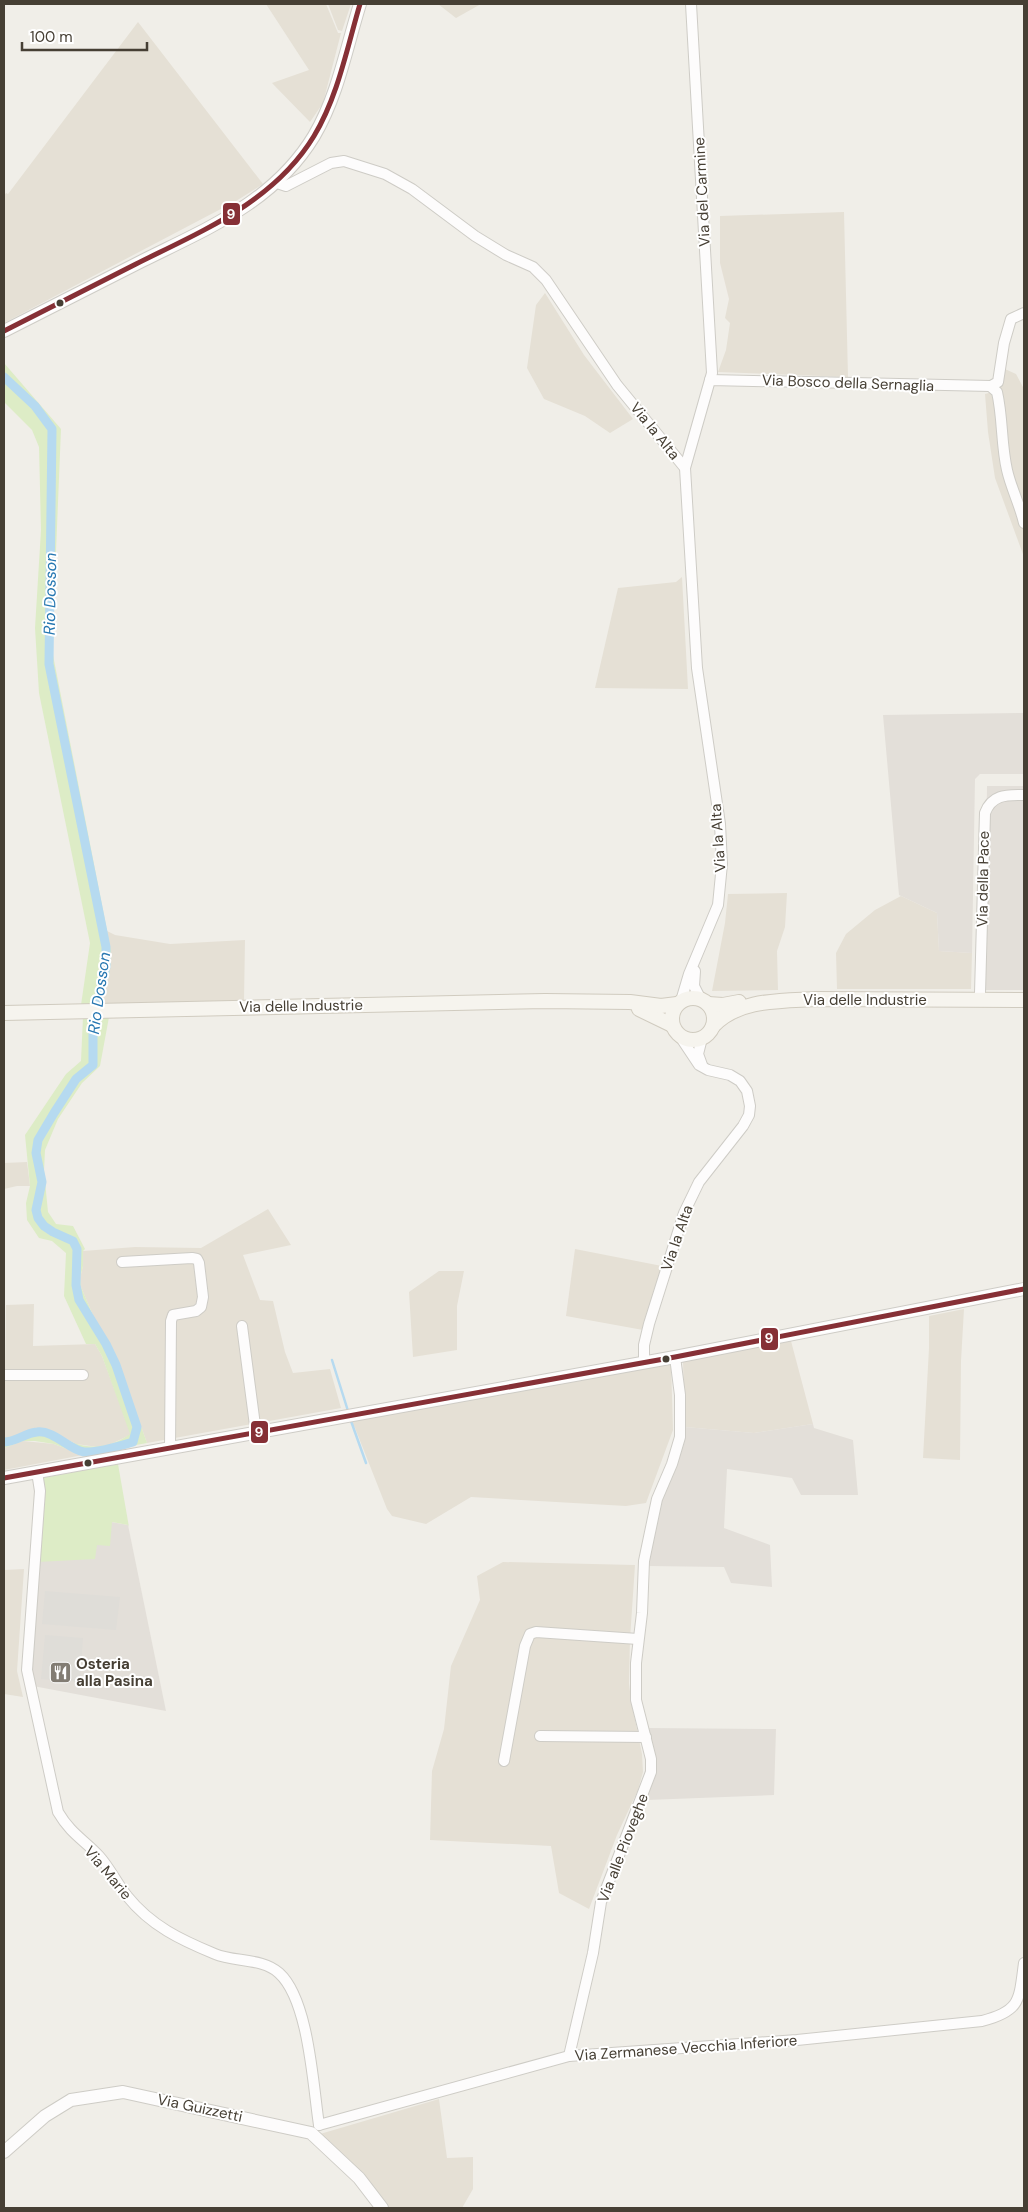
<svg xmlns="http://www.w3.org/2000/svg" width="1028" height="2212" font-family="'DM Sans',sans-serif">
<style>
.residential{fill:#e5e0d5}
.industrial{fill:#e3dfd9}
.green{fill:#ddecc6}
.parking{fill:#dfddd8}
.lines{fill:none;stroke-linecap:round;stroke-linejoin:round}
.stream{stroke:#b6daf0;stroke-width:2.5}
.canal{stroke:#b6daf0;stroke-width:9}
.minor-casing{stroke:#ceccc6;stroke-width:12}
.tertiary-casing{stroke:#ceccc6;stroke-width:14}
.secondary-casing{stroke:#d0cbbf;stroke-width:16}
.minor{stroke:#fdfcfc;stroke-width:10}
.tertiary{stroke:#fdfcfc;stroke-width:12}
.secondary{stroke:#f6f4ee;stroke-width:14}
.bus-1-casing{stroke:#fff;stroke-width:9}
.bus-1{stroke:#863036;stroke-width:5}
.bus-dot{fill:#463f34;stroke:#fff;stroke-width:2}
.labels{text-anchor:middle;dominant-baseline:central;stroke-width:4;stroke-linejoin:round;paint-order:stroke}
.street-label{font-size:15px;fill:#463f34;stroke:#fff}
.poi-label{font-size:15px;font-weight:bold;fill:#463f34;stroke:#fff;text-anchor:start}
.water-label{font-size:16px;font-style:italic;fill:#2677b1;stroke:#fff}
.line-badge{stroke:#fff;stroke-width:2}
.badge-label{font-size:14px;text-anchor:middle;font-weight:bold;fill:#fff}
</style>
<rect width="100%" height="100%" fill="#f0eee8"/>
<!-- residential -->
<g class="residential">
<polygon points="266,4 326,4 338,33 341,33 323,103 310,122 272,83 309,70"/>
<polygon points="328,4 351,4 342,31 338,30"/>
<polygon points="438,4 481,4 456,18"/>
<polygon points="138,22 263,184 236,201 4,323 4,196 6,193 8,194"/>
<polygon points="844,212 848,377 718,372 726,350 730,323 725,318 729,299 720,263 720,216"/>
<polygon points="545,293 584,355 633,419 610,433 585,416 544,399 527,368 536,305"/>
<polygon points="1005,369 1016,374 1024,389 1024,557 995,478 988,432 985,394 1000,390"/>
<polygon points="682,577 688,689 595,688 618,588 676,582"/>
<polygon points="787,893 785,927 777,951 778,990 712,991 725,923 728,894"/>
<polygon points="901,896 937,913 939,951 972,953 971,989 837,989 836,953 846,934 875,910"/>
<polygon points="107,931 115,935 170,944 245,940 244,1001 101,1004 111,964"/>
<polygon points="27,1162 30,1186 17,1186 4,1189 4,1163"/>
<polygon points="268,1209 291,1245 243,1255 260,1300 273,1301 285,1352 293,1373 330,1369 341,1408 147,1443 114,1351 95,1320 81,1287 80,1278 83,1266 83,1251 135,1247 201,1248"/>
<polygon points="575,1249 662,1266 643,1330 566,1316"/>
<polygon points="439,1271 464,1271 457,1306 457,1350 413,1357 409,1292"/>
<polygon points="34,1304 33,1346 95,1344 102,1356 130,1431 130,1435 107,1446 98,1447 76,1444 57,1434 40,1430 26,1431 12,1438 4,1438 6,1305"/>
<polygon points="964,1309 961,1361 960,1460 923,1458 929,1348 929,1316"/>
<polygon points="791,1341 813,1424 754,1433 685,1427 683,1361"/>
<polygon points="671,1363 673,1430 646,1503 626,1506 471,1497 426,1524 392,1516 387,1509 355,1428 351,1421"/>
<polygon points="23,1441 54,1444 83,1455 4,1470 4,1448"/>
<polygon points="503,1562 635,1565 630,1639 629,1683 631,1700 642,1754 643,1772 638,1790 617,1835 589,1909 559,1893 551,1846 430,1840 432,1771 444,1729 451,1666 480,1600 477,1576"/>
<polygon points="24,1569 17,1671 23,1697 4,1694 4,1570"/>
<polygon points="439,2099 447,2158 473,2157 473,2189 462,2208 383,2208 320,2134"/>
</g>
<!-- industrial -->
<g class="industrial">
<polygon points="1024,713 1024,774 980,774 975,779 972,953 939,951 937,913 899,895 883,715"/>
<polygon points="987,786 1024,786 1024,990 984,990"/>
<polygon points="813,1424 814,1428 853,1440 858,1495 801,1495 792,1478 727,1469 724,1528 770,1545 772,1587 731,1583 724,1567 648,1566 660,1500 683,1445 685,1427 754,1433"/>
<polygon points="100,1520 128,1525 166,1711 33,1686 30,1670 37,1562"/>
<polygon points="649,1728 776,1729 774,1795 647,1800 655,1773 654,1752"/>
</g>
<!-- green -->
<g class="green">
<polygon points="4,363 61,429 52,650 111,951 110,971 101,1004 81,1005 90,943 39,693 35,628 41,530 39,447 32,430 4,402"/>
<path d="M83,1017H109L100,1066L82,1083L58,1119L45,1150L44,1171L48,1212L56,1224L73,1226L85,1249L83,1251V1266L80,1278L81,1287L95,1320L114,1351L147,1443L83,1455L54,1444L35,1441H23L4,1448V1438C16,1438 25,1429 37,1429C52,1430 61,1438 74,1443C93,1450 114,1446 130,1434L102,1356L95,1344H86L64,1296L66,1253L52,1241L39,1238L27,1220L26,1203L30,1186L25,1135L66,1074L81,1061Z"/>
<polygon points="118,1464 129,1527 128,1525 112,1522 110,1546 97,1545 95,1559 37,1562 42,1478"/>
</g>
<!-- parking -->
<g class="parking">
<polygon points="45,1591 120,1597 116,1630 42,1624"/>
<polygon points="45,1635 83,1638 80,1682 41,1679"/>
</g>
<g class="lines">
<!-- stream -->
<g class="stream">
<polyline points="332,1360 348,1411"/>
<polyline points="351,1421 366,1463"/>
</g>
<!-- canal -->
<path class="canal" d="M4,377L35,406L52,429L49,664L106,947V967L93,1023V1065L76,1079L54,1113L38,1140L36,1153L42,1182L36,1210L38,1218L44,1226L53,1232L73,1241L77,1249L76,1285L79,1300L106,1344L116,1365L137,1427L133,1442C120,1446 97,1453 84,1452C68,1449 54,1430 37,1432C25,1433 16,1442 4,1442"/>
<defs>
<g id="minor">
<polyline points="691,4 712,373 710,380"/>
<polyline points="277,183 286,186 331,163 344,161 385,174 412,189 475,236 506,255 533,267 546,280 617,385 685,468 697,668 720,824 722,864 718,905 689,974 681,1001"/>
<path d="M990,386L997,392C1003,418 1001,444 1007,470C1011,488 1020,505 1024,523"/>
<polyline points="685,468 710,380 991,386 998,382 1004,343 1011,319 1024,313"/>
<polyline points="695,971 694,986 700,998"/>
<path d="M980,993L985,813C992,794 1007,795 1024,795"/>
<polyline points="702,1065 698,1054 702,1038"/>
<polyline points="122,1262 192,1258 197,1259 199,1263 203,1297 201,1307 196,1311 173,1315 171,1321 170,1448"/>
<polyline points="242,1326 256,1433"/>
<polyline points="644,1363 644,1345 649,1324 684,1213 699,1182 743,1126 749,1115 750,1106 747,1091 740,1081 730,1075 708,1070 699,1065 679,1035"/>
<polyline points="4,1375 83,1375"/>
<path d="M37,1472L40,1491L27,1670L58,1812C71,1834 83,1839 99,1856C110,1868 117,1884 127,1896C151,1926 181,1940 215,1954C234,1962 263,1958 279,1973C309,2000 313,2086 319,2125"/>
<polyline points="540,1736 646,1737"/>
<polyline points="504,1761 525,1646 530,1634 536,1632 638,1639"/>
<polyline points="569,2056 593,1953 601,1902 651,1772 651,1759 636,1700 636,1663 642,1613 644,1561 649,1537 657,1499 672,1464 680,1437 680,1395 675,1357"/>
<path d="M319,2125L569,2056L797,2040L982,2021C1021,2011 1019,2000 1024,1963"/>
</g>
<g id="tertiary">
<path d="M4,331C50,308 96,284 142,261C208,228 274,202 314,136C338,95 346,49 360,4"/>
<polyline points="4,1478 675,1357 1024,1289"/>
<polyline points="4,2152 45,2116 71,2100 123,2092 311,2133 359,2178 382,2208"/>
</g>
<g id="secondary">
<circle cx="693" cy="1019" r="21"/>
<polyline points="708,1004 723,1005 739,1002"/>
<polyline points="639,1009 672,1025"/>
<polyline points="4,1013 545,1001 630,1002 661,1006 677,1004"/>
<path d="M713,1026C738,999 781,1001 815,999L1024,1000"/>
</g>
</defs>
<!-- minor casing -->
<use href="#minor" class="minor-casing"/>
<!-- tertiary casing -->
<use href="#tertiary" class="tertiary-casing"/>
<!-- secondary casing -->
<use href="#secondary" class="secondary-casing"/>
<!-- minor -->
<use href="#minor" class="minor"/>
<!-- tertiary -->
<use href="#tertiary" class="tertiary"/>
<!-- secondary -->
<use href="#secondary" class="secondary"/>
<defs>
<g id="bus-1">
<path d="M4,331C48,309 92,286 136,264C202,231 274,202 314,136C338,96 347,48 360,4"/>
<polyline points="4,1478 675,1357 1024,1289"/>
</g>
</defs>
<!-- bus-1 casing -->
<use href="#bus-1" class="bus-1-casing"/>
<!-- bus-1 -->
<use href="#bus-1" class="bus-1"/>
</g>
<!-- icons -->
<defs>
<symbol id="restaurant-square" viewBox="-11 -11 22 22"><rect x="-9" y="-9" width="18" height="18" rx="4" fill="#827c73" stroke="#fff"/><path d="M-5-6h1v4h1v-4h1v4h1v-4h1v5L-1.5 .5V6h-2V.5L-5-1ZM5-6V6H3V1.5H1.5Q1.5-4 5-6Z" fill="#fff"/></symbol>
</defs>
<g fill-rule="evenodd">
<use href="#restaurant-square" x="48" y="1660" width="25" height="25"/>
</g>
<!-- markers -->
<g class="bus-dot">
<circle cx="60" cy="303" r="4.5"/>
<circle cx="666" cy="1359" r="4.5"/>
<circle cx="88" cy="1463" r="4.5"/>
</g>
<g class="labels">
<!-- street labels -->
<g class="street-label">
<text transform="translate(702 192) rotate(-93)">Via del Carmine</text>
<text transform="translate(848 383) rotate(2)">Via Bosco della Sernaglia</text>
<text transform="translate(655 431) rotate(51)">Via la Alta</text>
<text transform="translate(718 838) rotate(-94)">Via la Alta</text>
<text transform="translate(983 879) rotate(-89)">Via della Pace</text>
<text x="865" y="1000">Via delle Industrie</text>
<text transform="translate(301 1006) rotate(-1)">Via delle Industrie</text>
<text transform="translate(677 1238) rotate(-71)">Via la Alta</text>
<text transform="translate(623 1848) rotate(-69)">Via alle Pioveghe</text>
<text transform="translate(108 1873) rotate(50)">Via Marie</text>
<text transform="translate(686 2048) rotate(-4)">Via Zermanese Vecchia Inferiore</text>
<text transform="translate(200 2108) rotate(12)">Via Guizzetti</text>
</g>
<!-- poi labels -->
<g class="poi-label">
<text x="76" y="1664">Osteria<tspan x="76" dy="17">alla Pasina</tspan></text>
</g>
<!-- water labels -->
<g class="water-label">
<text transform="translate(50 594) rotate(-89)">Rio Dosson</text>
<text transform="translate(99 993) rotate(-82)">Rio Dosson</text>
</g>
</g>
<g class="line-badge">
<rect x="222" y="202" width="19" height="24" rx="5" fill="#863036"/>
<rect x="760" y="1327" width="19" height="24" rx="5" fill="#863036"/>
<rect x="250" y="1420" width="19" height="24" rx="5" fill="#863036"/>
</g>
<g class="badge-label">
<text x="231" y="219">9</text>
<text x="769" y="1343">9</text>
<text x="259" y="1437">9</text>
</g>
<!-- border -->
<rect width="1028" height="2212" fill="none" stroke="#463f34" stroke-width="10"/>
<!-- scale -->
<path d="M22 42v8h125v-8" fill="none" stroke="#463f34" stroke-width="2.5"/>
<text x="30" y="42" font-size="15" fill="#463f34" stroke="#ffffff" stroke-width="4" paint-order="stroke">100 m</text>
</svg>
